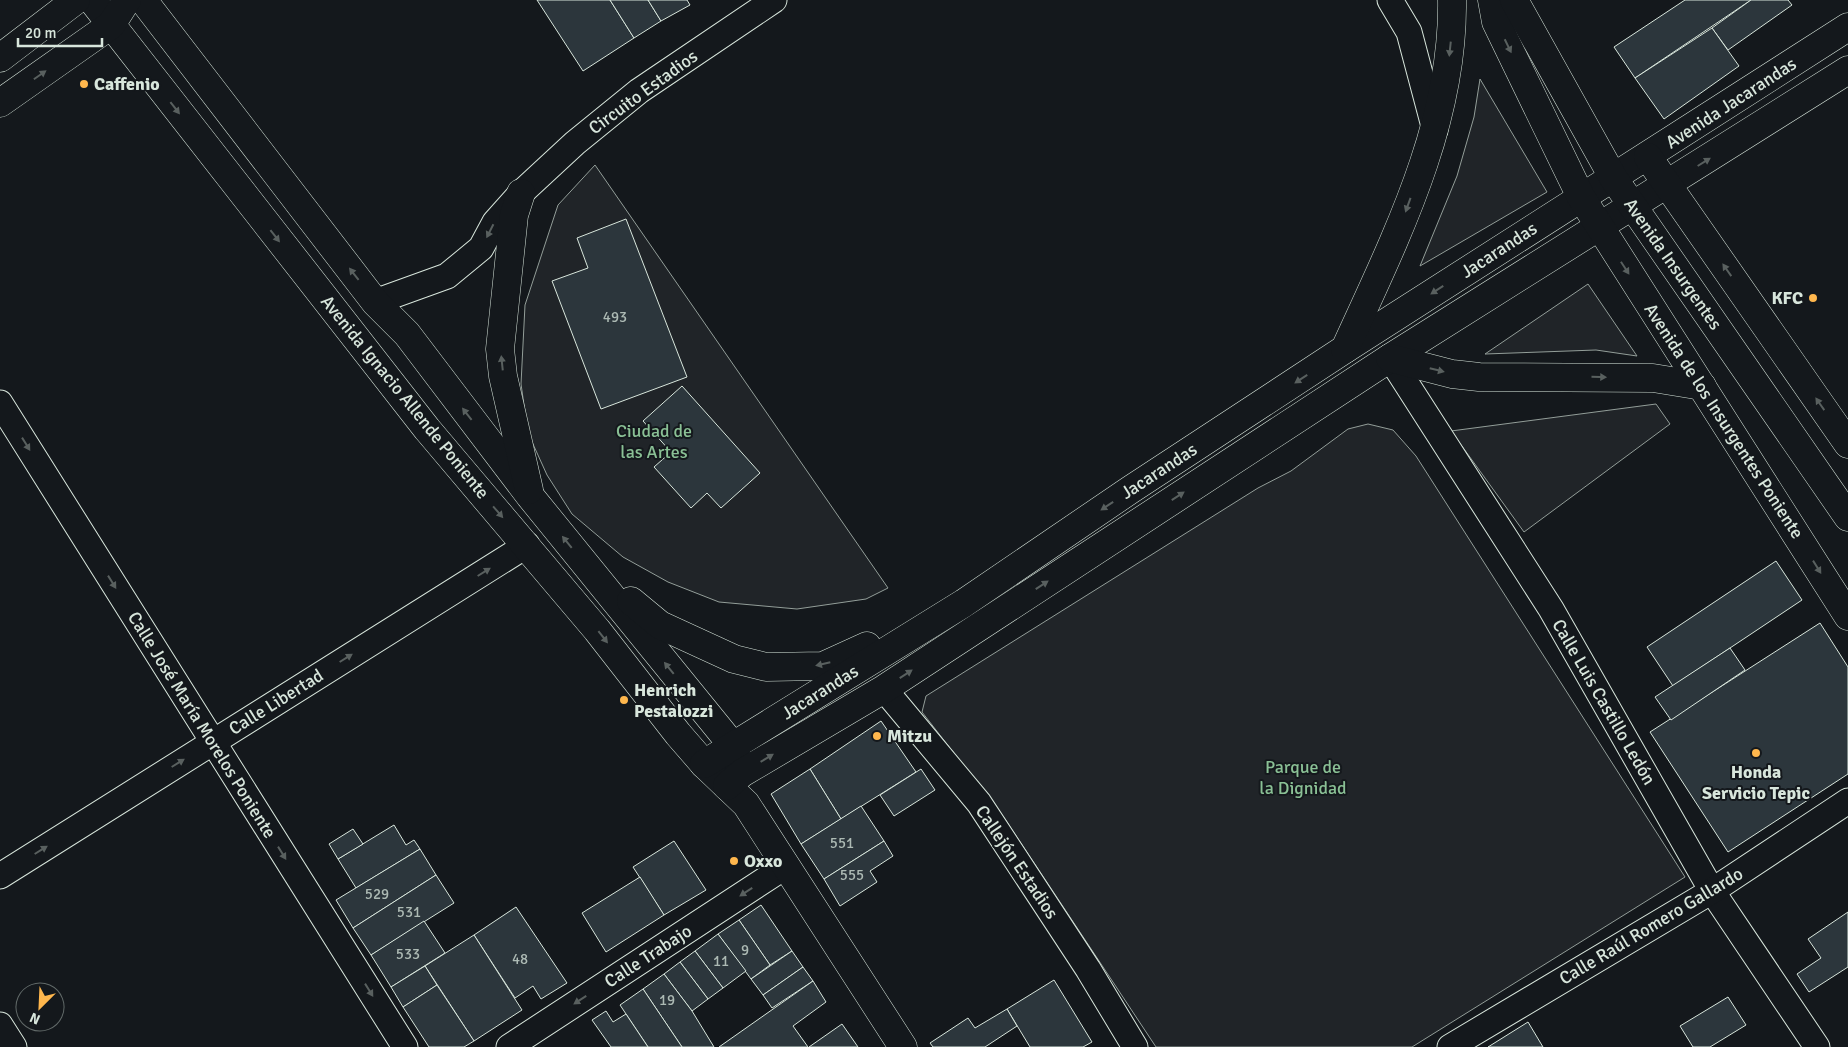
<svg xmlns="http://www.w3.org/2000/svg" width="1848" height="1047" font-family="Signika,sans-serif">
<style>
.green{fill:#202428;stroke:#939e99}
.building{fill:#2c363c;stroke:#d8e6dc}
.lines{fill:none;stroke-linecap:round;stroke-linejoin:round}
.street-casing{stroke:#d8e6dc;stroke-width:27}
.secondary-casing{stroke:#d8e6dc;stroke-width:29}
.primary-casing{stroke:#d8e6dc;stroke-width:29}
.highway-casing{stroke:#d8e6dc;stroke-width:29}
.street{stroke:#14181c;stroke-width:25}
.secondary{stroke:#14181c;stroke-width:28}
.primary{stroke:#14181c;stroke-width:28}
.highway{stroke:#14181c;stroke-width:28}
.oneway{fill:#59605f}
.poi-dot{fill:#ffb74d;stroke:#14181c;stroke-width:2}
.labels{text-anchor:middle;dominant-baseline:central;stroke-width:4;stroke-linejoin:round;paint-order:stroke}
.number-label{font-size:15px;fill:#adbab4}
.poi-label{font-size:18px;font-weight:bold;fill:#d8e6dc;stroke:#14181c;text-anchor:start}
.street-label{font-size:18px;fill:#d8e6dc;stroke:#14181c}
.park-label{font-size:18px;fill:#8ac095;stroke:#14181c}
</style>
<rect width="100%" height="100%" fill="#14181c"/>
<!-- green -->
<g class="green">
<polygon points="1480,79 1547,192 1420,266 1457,176 1474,117"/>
<polygon points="595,165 888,588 866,599 797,609 719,602 668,582 623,557 572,514 547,475 528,433 521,384 525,305 558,205"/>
<polygon points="1588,284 1637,356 1596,350 1485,354"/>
<polygon points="1656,404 1670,424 1524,532 1451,431"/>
<polygon points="1368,424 1393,430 1416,456 1685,877 1412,1047 1156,1047 1005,819 922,712 926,696 1258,488 1291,471 1348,429"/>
</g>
<!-- building -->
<g class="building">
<polygon points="537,0 610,0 634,38 583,71"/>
<polygon points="610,0 648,0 661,21 634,38"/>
<polygon points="648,0 687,0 690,5 661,21"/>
<polygon points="1685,0 1751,0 1635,78 1614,47"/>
<polygon points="1751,0 1788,0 1792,5 1728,50 1712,28"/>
<polygon points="1712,28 1739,66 1664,119 1635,78"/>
<polygon points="626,219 687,377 601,409 552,281 588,268 577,238"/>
<polygon points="682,386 760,473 721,508 707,493 691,508 654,467 671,452 643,421"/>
<polygon points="1776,561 1802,600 1673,686 1647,647"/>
<polygon points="1820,623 1848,667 1848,774 1728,852 1650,732"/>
<polygon points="1730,648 1745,670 1671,720 1655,697"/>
<polygon points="881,721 916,772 841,819 810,769"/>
<polygon points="810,769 841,819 801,844 771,794"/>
<polygon points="921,769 935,790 894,816 880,795"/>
<polygon points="861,806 884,841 824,879 801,844"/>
<polygon points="394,825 406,845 414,840 420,849 356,888 338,859"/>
<polygon points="353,829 363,844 338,859 329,844"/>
<polygon points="674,841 706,890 664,915 633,867"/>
<polygon points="884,841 893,856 870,871 877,882 840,906 824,879"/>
<polygon points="420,849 436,875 353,928 336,900"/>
<polygon points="436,875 454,903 371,955 353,928"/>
<polygon points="640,877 664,915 606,952 582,913"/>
<polygon points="761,905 792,951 770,965 739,920"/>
<polygon points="516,907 567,983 541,999 533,986 515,998 474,935"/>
<polygon points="1848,912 1848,967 1809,992 1797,974 1821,958 1808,939"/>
<polygon points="739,920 770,965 751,979 718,934"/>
<polygon points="424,921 445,953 391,987 371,955"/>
<polygon points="718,934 746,971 723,988 695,951"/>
<polygon points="474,935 522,1010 474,1041 425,966"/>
<polygon points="695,951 723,988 708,999 680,962"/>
<polygon points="792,951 803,967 763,995 751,979"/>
<polygon points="680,962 708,999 692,1011 664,974"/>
<polygon points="425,966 437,985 403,1007 391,987"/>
<polygon points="803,967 813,981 772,1008 763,995"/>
<polygon points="664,974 692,1011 714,1047 682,1047 643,989"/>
<polygon points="1054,980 1092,1042 1083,1047 1030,1047 1007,1009"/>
<polygon points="813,981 826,1002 793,1026 808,1047 719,1047"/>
<polygon points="437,985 474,1041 464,1047 429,1047 403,1007"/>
<polygon points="643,989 682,1047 648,1047 620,1005"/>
<polygon points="1728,997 1746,1025 1710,1047 1693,1047 1680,1026"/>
<polygon points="1007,1009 1017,1026 985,1047 933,1047 930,1043 968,1018 975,1028"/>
<polygon points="606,1011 613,1022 626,1014 648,1047 611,1047 592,1020"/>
<polygon points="1528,1022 1543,1047 1488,1047"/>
<polygon points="842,1024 858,1047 809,1047"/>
</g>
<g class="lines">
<defs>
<g id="street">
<polyline points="1390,0 1409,32 1435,130"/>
<polyline points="375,302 447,276 481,248 495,222 521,193 575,143 639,91 774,0"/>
<polyline points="1390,358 1551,609 1712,891 1817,1047"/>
<polyline points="0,403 405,1047"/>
<polyline points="884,689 979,803 1088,969 1135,1047"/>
<polyline points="0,876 527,545"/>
<polyline points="0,1025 14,1047"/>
<polyline points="509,1047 786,866"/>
<polyline points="1450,1047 1712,891 1848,801"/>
</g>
<g id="secondary">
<polyline points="92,0 427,429 597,630 678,734 704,764 746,804 903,1047"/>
<polyline points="143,0 375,302 407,334 530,496 733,746 739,764"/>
<polyline points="0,58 76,0"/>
<polyline points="0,103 111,25 127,0"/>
<polyline points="521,193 514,215 500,349 503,376 529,490"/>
<polyline points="631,601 660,625 734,659 766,667 823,666 867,646"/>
<polyline points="704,764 964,603 1130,490 1345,349 1848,27"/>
<polyline points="727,786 742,773 884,689 1390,358 1848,70"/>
</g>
<g id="primary">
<polyline points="1492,0 1496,22 1581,197 1848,616"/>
<polyline points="1648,157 1848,444"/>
<polyline points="1390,358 1452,374 1479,377 1653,378 1702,386"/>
</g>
<g id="highway">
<polyline points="1514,0 1614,179 1848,517"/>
<path d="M1345,349C1395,239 1454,124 1452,0"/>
</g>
</defs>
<!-- street casing -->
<use href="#street" class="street-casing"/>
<!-- secondary casing -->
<use href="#secondary" class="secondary-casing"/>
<!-- primary casing -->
<use href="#primary" class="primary-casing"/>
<!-- highway casing -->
<use href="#highway" class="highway-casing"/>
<!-- street -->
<use href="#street" class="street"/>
<!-- secondary -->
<use href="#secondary" class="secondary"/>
<!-- primary -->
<use href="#primary" class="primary"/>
<!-- highway -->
<use href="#highway" class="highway"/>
</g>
<!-- one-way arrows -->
<defs><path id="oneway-solid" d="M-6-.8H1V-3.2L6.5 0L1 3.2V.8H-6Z" transform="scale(1.25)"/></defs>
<g class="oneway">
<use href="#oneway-solid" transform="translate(1508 46) rotate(64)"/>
<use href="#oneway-solid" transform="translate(1450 49) rotate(96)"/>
<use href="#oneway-solid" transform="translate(40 75) rotate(-35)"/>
<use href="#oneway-solid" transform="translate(175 108) rotate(52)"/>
<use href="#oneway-solid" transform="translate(1704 162) rotate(-32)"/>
<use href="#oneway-solid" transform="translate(1408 205) rotate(110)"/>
<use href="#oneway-solid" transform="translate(490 231) rotate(117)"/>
<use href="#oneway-solid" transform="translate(275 236) rotate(52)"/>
<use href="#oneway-solid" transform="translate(1625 268) rotate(57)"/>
<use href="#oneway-solid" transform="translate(1727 270) rotate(-125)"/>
<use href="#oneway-solid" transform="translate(354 274) rotate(-128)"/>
<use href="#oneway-solid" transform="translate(1437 290) rotate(147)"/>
<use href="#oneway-solid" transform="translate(502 363) rotate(-96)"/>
<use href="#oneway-solid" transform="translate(1437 370) rotate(14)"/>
<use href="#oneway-solid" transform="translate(1599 377) rotate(1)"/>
<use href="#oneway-solid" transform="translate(1301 379) rotate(147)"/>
<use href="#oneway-solid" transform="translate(1820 404) rotate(-125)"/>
<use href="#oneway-solid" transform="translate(467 414) rotate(-128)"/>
<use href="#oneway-solid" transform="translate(26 444) rotate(58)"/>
<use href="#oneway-solid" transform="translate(1178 496) rotate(-33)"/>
<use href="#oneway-solid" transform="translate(1107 506) rotate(146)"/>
<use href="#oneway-solid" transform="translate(498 512) rotate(49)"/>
<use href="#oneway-solid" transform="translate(567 542) rotate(-129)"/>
<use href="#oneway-solid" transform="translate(1817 567) rotate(58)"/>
<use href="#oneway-solid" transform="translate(484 572) rotate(-32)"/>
<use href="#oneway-solid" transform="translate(112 582) rotate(58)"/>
<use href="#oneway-solid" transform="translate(1042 585) rotate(-33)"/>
<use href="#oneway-solid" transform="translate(603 637) rotate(52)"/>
<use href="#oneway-solid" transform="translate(346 658) rotate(-32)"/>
<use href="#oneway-solid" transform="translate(823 664) rotate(167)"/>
<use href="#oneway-solid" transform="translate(669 668) rotate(-129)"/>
<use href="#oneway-solid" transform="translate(906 674) rotate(-33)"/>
<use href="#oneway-solid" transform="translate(767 758) rotate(-31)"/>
<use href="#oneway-solid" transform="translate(178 763) rotate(-32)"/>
<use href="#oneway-solid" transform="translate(41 850) rotate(-32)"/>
<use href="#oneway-solid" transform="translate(282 853) rotate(58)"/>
<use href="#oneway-solid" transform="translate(746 892) rotate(147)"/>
<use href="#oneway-solid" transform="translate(369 990) rotate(58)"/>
<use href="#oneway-solid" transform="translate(580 1000) rotate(147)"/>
</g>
<!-- markers -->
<g class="poi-dot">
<circle cx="84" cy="84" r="5"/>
<circle cx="1813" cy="298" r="5"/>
<circle cx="624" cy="700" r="5"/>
<circle cx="877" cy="736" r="5"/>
<circle cx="1756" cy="753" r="5"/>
<circle cx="734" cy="861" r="5"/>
</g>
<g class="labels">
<!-- number labels -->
<g class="number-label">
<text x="615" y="317">493</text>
<text x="842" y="843">551</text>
<text x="852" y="875">555</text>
<text x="377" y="894">529</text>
<text x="409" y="912">531</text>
<text x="745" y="950">9</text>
<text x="408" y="954">533</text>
<text x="520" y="959">48</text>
<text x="721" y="961">11</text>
<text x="667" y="1000">19</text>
</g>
<!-- poi labels -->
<g class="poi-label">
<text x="94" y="84">Caffenio</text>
<text x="1803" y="298" text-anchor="end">KFC</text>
<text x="634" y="690">Henrich<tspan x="634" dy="21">Pestalozzi</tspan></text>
<text x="887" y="736">Mitzu</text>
<text x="1756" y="772" text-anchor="middle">Honda<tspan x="1756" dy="21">Servicio Tepic</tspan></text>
<text x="744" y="861">Oxxo</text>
</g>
<!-- street labels -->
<g class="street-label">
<text transform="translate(643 92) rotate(-36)">Circuito Estadios</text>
<text transform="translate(1731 103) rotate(-33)">Avenida Jacarandas</text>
<text transform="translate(1499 250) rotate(-33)">Jacarandas</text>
<text transform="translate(1673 264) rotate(55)">Avenida Insurgentes</text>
<text transform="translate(405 397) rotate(51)">Avenida Ignacio Allende Poniente</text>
<text transform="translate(1724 421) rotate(57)">Avenida de los Insurgentes Poniente</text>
<text transform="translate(1159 471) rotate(-33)">Jacarandas</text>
<text transform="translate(820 692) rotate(-32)">Jacarandas</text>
<text transform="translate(276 702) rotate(-32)">Calle Libertad</text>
<text transform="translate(1604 702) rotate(60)">Calle Luis Castillo Ledón</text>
<text transform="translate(202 725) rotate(58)">Calle José María Morelos Poniente</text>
<text transform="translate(1017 862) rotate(56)">Callejón Estadios</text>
<text transform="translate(1651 926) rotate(-31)">Calle Raúl Romero Gallardo</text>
<text transform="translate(648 956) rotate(-33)">Calle Trabajo</text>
</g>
<!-- park labels -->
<g class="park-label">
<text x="654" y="431">Ciudad de<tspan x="654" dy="21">las Artes</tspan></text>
<text x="1303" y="767">Parque de<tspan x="1303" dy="21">la Dignidad</tspan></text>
</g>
</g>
<!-- north arrow -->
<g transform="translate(40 1007) rotate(204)"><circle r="24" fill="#14181c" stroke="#626a69"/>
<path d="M0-4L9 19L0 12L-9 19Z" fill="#ffb74d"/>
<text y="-8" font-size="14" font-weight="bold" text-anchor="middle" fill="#d8e6dc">N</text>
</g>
<!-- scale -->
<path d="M18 38v8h84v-8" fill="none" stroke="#d8e6dc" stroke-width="2.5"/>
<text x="25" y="38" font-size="15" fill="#d8e6dc" stroke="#14181c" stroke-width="4" paint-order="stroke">20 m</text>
</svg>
